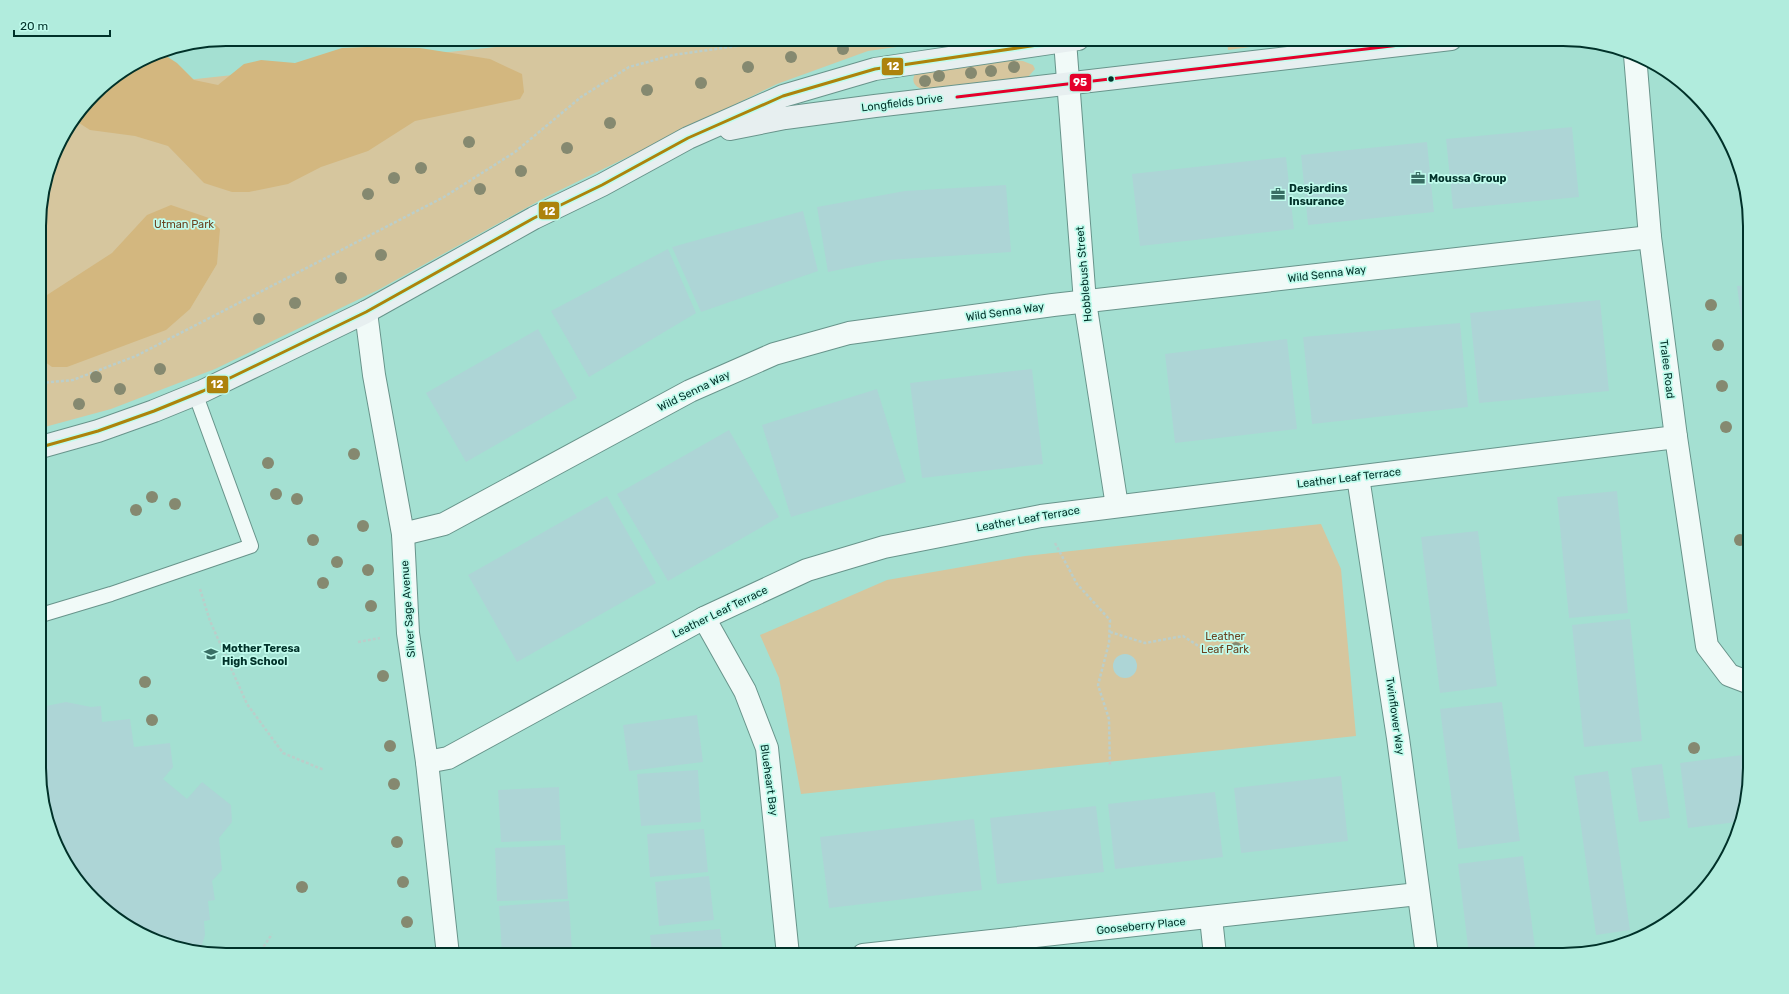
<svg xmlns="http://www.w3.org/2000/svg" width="1789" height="994" font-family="Rubik,sans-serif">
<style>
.green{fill:#d6c69e}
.forest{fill:#d3b77f}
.building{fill:#add5d6}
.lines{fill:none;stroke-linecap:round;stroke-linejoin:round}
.lane-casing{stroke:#68948b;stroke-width:16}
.street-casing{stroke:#68948b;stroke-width:24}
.secondary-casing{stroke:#68948b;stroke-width:24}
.path{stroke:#bbceca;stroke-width:2.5;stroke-dasharray:3 2;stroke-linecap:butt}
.lane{stroke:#f1faf8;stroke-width:14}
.street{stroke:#f1faf8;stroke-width:22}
.secondary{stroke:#e7eff0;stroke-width:22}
.bus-1-casing{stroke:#c0fced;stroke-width:6}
.bus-2-casing{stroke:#c0fced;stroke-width:6}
.bus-1{stroke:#e4002b;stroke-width:3}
.bus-2{stroke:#ad830c;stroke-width:3}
.tree{fill:#858970}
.bus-dot{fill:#003129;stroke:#c0fced;stroke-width:1.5}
.labels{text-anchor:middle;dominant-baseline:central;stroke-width:3.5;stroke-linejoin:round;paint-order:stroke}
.street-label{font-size:11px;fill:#003129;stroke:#c0fced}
.poi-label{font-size:11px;font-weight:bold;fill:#003129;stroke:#c0fced;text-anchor:start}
.park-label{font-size:11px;fill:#6b4220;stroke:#c0fced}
.rim{fill:none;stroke:#003129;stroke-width:2}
.line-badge{stroke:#c0fced;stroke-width:1.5}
.badge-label{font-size:11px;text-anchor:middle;font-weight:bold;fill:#fff}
</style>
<rect width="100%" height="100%" fill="#a4e0d2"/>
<!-- green -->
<g class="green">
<polygon points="571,39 953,39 868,51 777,84 546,197 378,290 215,369 111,409 41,428 41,202 58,143 103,86 168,82"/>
<polygon points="1235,39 1309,39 1228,50 1227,41"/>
<path d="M1007,59L1023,61L1033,65L1035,69L1028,77L925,90C917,88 910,83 915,74Z"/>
<polygon points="1321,524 1341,569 1356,736 801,794 779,678 760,635 887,580 1025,556"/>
</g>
<!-- forest -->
<g class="forest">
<polygon points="367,47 420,48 490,59 522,74 524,92 520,99 415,121 368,151 321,167 288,184 249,192 232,192 204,183 168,146 135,136 90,130 76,121 103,86 155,53 160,52 177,63 194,80 218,85 244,64 261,60 295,63 342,48"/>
<polygon points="171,205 209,218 220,229 217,264 190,309 166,330 67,367 52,367 41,359 41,307 47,295 112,253 147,215"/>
</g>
<!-- building -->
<g class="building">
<polygon points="1572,127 1579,197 1453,209 1446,139"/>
<polygon points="1427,142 1434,212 1308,225 1301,155"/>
<polygon points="1286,157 1294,229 1140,246 1132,174"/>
<polygon points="1735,157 1740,166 1750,214 1750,251 1747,251"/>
<polygon points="1006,185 1011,252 887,260 828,272 817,207 905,191"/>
<polygon points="803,211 818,271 701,312 672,247"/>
<polygon points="668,249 696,313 589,377 551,311"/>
<polygon points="1750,285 1750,377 1749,377 1737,286"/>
<polygon points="1600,300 1609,391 1479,403 1470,313"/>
<polygon points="1460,323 1468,407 1312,424 1303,337"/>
<polygon points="538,329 577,398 466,462 426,393"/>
<polygon points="1287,339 1297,429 1175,443 1165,354"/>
<polygon points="1032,369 1043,464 922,478 910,383"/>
<polygon points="877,389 906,482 791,517 762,425"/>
<polygon points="729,430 779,517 668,581 617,494"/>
<polygon points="1617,491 1628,613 1569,618 1557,497"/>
<polygon points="607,496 656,583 517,662 468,575"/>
<polygon points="1478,531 1497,686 1440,693 1421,537"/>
<polygon points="1630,619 1642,741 1584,747 1572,625"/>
<circle cx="1125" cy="666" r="12"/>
<polygon points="66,702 91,707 101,706 102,722 130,719 134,747 170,743 173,767 163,779 187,799 202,782 231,805 232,822 219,838 222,870 212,881 215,900 208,901 210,920 204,921 205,935 200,951 178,949 133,930 70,872 41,792 41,707"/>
<polygon points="1502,702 1520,841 1458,849 1440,709"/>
<polygon points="697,715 703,762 629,771 623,725"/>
<polygon points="1750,754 1750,780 1737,822 1688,828 1680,763"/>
<polygon points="1662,764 1670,818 1639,822 1631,768"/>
<polygon points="698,770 701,822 641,826 637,774"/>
<polygon points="1608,771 1630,930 1596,935 1574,776"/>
<polygon points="1341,776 1348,841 1241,853 1234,788"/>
<polygon points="559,787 561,840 501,842 498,790"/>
<polygon points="1215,792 1223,857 1115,869 1108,804"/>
<polygon points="1096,806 1104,872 997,884 990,818"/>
<polygon points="974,819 982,890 829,908 820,837"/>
<polygon points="704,829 708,872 650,877 647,834"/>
<polygon points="565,845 568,899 497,901 495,848"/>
<polygon points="1523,856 1536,955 1469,955 1458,864"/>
<polygon points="709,876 714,920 659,926 655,882"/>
<polygon points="569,901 572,950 502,954 499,906"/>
<polygon points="720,929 723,955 652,955 650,935"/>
</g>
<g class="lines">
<defs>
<polyline id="lane" points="41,615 111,594 251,546 195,393"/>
<g id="street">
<polyline points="1065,41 1085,302 1117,506"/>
<polyline points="1635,55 1650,237 1676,437 1707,646 1729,675 1750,683"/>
<polyline points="366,312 374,375 403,534 408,633 427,762 448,955"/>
<polyline points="1358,477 1398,738 1427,955"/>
<polyline points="403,534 444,524 690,391 774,354 849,333 1053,305 1650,237"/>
<polyline points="704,618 745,691 767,748 788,955"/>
<polyline points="427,762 448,758 704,618 807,570 884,547 1041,516 1676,437"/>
<polyline points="1211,918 1215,955"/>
<polyline points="863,955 1418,894"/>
</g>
<g id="secondary">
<polyline points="730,129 785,118 875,106 1451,39"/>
<polyline points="41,447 98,431 154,411 203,391 263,362 366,312 534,218 602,185 688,138 783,96 875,69 1078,39"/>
</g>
</defs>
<!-- lane casing -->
<use href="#lane" class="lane-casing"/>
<!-- street casing -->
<use href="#street" class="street-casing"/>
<!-- secondary casing -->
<use href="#secondary" class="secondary-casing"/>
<!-- path -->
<g class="path">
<polyline points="41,383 73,380 136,356 444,197 515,152 581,97 629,67 673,55 786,39"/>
<polyline points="1055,543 1077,584 1110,620 1109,643 1098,685 1109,719 1110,766"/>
<polyline points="200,589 210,621 247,704 283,753 324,770"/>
<polyline points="1110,632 1145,643 1183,636 1203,649"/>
<polyline points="358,642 380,638"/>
<polyline points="258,955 272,934"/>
</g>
<!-- lane -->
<use href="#lane" class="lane"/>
<!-- street -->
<use href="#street" class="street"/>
<!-- secondary -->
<use href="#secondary" class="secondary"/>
<defs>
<polyline id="bus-1" points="957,97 1451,39"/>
<polyline id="bus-2" points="41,447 98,431 154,411 203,391 263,362 366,312 534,218 602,185 688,138 783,96 875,69 1078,39"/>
</defs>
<!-- bus-1 casing -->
<use href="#bus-1" class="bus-1-casing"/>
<!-- bus-2 casing -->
<use href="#bus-2" class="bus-2-casing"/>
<!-- bus-1 -->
<use href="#bus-1" class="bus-1"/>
<!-- bus-2 -->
<use href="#bus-2" class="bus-2"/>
</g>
<!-- trees -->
<g class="tree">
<circle cx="843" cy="49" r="6"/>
<circle cx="791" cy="57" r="6"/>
<circle cx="748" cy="67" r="6"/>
<circle cx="1014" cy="67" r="6"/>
<circle cx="991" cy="71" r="6"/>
<circle cx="971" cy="73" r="6"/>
<circle cx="939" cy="76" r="6"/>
<circle cx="925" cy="81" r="6"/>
<circle cx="701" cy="83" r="6"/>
<circle cx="647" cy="90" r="6"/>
<circle cx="610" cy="123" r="6"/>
<circle cx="469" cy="142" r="6"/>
<circle cx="567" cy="148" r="6"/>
<circle cx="421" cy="168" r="6"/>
<circle cx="521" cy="171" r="6"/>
<circle cx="394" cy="178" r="6"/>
<circle cx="480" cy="189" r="6"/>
<circle cx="368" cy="194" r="6"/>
<circle cx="381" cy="255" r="6"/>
<circle cx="341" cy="278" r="6"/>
<circle cx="295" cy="303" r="6"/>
<circle cx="1711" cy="305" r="6"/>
<circle cx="259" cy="319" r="6"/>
<circle cx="1718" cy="345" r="6"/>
<circle cx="160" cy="369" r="6"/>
<circle cx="96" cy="377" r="6"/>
<circle cx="1722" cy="386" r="6"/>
<circle cx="120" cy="389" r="6"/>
<circle cx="79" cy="404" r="6"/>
<circle cx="1726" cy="427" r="6"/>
<circle cx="354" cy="454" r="6"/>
<circle cx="268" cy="463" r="6"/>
<circle cx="276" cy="494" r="6"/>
<circle cx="152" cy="497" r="6"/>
<circle cx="297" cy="499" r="6"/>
<circle cx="175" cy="504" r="6"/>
<circle cx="136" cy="510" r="6"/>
<circle cx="363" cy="526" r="6"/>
<circle cx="313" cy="540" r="6"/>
<circle cx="1740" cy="540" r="6"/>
<circle cx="337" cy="562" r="6"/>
<circle cx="368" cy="570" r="6"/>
<circle cx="323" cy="583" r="6"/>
<circle cx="371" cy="606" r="6"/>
<circle cx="1236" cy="648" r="6"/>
<circle cx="383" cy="676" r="6"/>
<circle cx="145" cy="682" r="6"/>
<circle cx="152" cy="720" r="6"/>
<circle cx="390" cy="746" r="6"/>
<circle cx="1694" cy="748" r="6"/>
<circle cx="394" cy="784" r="6"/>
<circle cx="397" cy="842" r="6"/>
<circle cx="403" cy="882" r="6"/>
<circle cx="302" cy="887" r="6"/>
<circle cx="407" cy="922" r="6"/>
</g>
<!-- icons -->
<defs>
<symbol id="office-bare" viewBox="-9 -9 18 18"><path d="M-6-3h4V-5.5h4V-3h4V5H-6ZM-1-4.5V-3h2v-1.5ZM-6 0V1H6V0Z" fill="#396e64" stroke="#c0fced" stroke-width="2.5" paint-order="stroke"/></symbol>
<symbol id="school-bare" viewBox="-9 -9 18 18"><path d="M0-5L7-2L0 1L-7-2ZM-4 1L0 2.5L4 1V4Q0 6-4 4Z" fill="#396e64" stroke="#c0fced" stroke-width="2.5" paint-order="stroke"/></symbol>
</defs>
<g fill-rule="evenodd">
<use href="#office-bare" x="1408" y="168" width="20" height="20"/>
<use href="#office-bare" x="1268" y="184" width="20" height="20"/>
<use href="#school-bare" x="201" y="644" width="20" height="20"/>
</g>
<!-- markers -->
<circle class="bus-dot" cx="1111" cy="79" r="3.5"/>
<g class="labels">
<!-- street labels -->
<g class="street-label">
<text transform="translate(902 103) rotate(-7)">Longfields Drive</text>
<text transform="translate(1084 274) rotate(-95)">Hobblebush Street</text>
<text transform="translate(1327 274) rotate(-7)">Wild Senna Way</text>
<text transform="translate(1005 312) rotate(-8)">Wild Senna Way</text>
<text transform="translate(1667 369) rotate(83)">Tralee Road</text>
<text transform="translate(694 391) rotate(-26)">Wild Senna Way</text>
<text transform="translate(1349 478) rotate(-7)">Leather Leaf Terrace</text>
<text transform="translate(1028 519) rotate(-10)">Leather Leaf Terrace</text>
<text transform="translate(408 609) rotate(-94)">Silver Sage Avenue</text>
<text transform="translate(720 612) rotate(-26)">Leather Leaf Terrace</text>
<text transform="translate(1395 716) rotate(82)">Twinflower Way</text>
<text transform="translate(769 780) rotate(82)">Blueheart Bay</text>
<text transform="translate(1141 926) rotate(-6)">Gooseberry Place</text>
</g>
<!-- poi labels -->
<g class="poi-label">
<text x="1429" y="178">Moussa Group</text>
<text x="1289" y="188">Desjardins<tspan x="1289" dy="13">Insurance</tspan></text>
<text x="222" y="648">Mother Teresa<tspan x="222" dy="13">High School</tspan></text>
</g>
<!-- park labels -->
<g class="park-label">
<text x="184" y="224">Utman Park</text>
<text x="1225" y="636">Leather<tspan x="1225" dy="13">Leaf Park</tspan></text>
</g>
</g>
<!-- crop -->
<path d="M0 0H1789V994H0ZM226 46H1563A180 180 0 0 1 1743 226V768A180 180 0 0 1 1563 948H226A180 180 0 0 1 46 768V226A180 180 0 0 1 226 46Z" fill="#b1ecdd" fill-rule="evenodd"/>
<path class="rim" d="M226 46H1563A180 180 0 0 1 1743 226V768A180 180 0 0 1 1563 948H226A180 180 0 0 1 46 768V226A180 180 0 0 1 226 46Z"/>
<g class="line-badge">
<rect x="881" y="57" width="23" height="19" rx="4" fill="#ad830c"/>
<rect x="1069" y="73" width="23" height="19" rx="4" fill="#e4002b"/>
<rect x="538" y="201" width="22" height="19" rx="4" fill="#ad830c"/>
<rect x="206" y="375" width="23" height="19" rx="4" fill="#ad830c"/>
</g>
<g class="badge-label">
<text x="893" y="70">12</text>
<text x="1080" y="86">95</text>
<text x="549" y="215">12</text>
<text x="217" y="388">12</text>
</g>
<!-- scale -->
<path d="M14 30v6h96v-6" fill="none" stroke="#003129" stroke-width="2"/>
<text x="20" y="30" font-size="12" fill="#003129" stroke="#c0fced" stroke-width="3" paint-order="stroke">20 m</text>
</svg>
